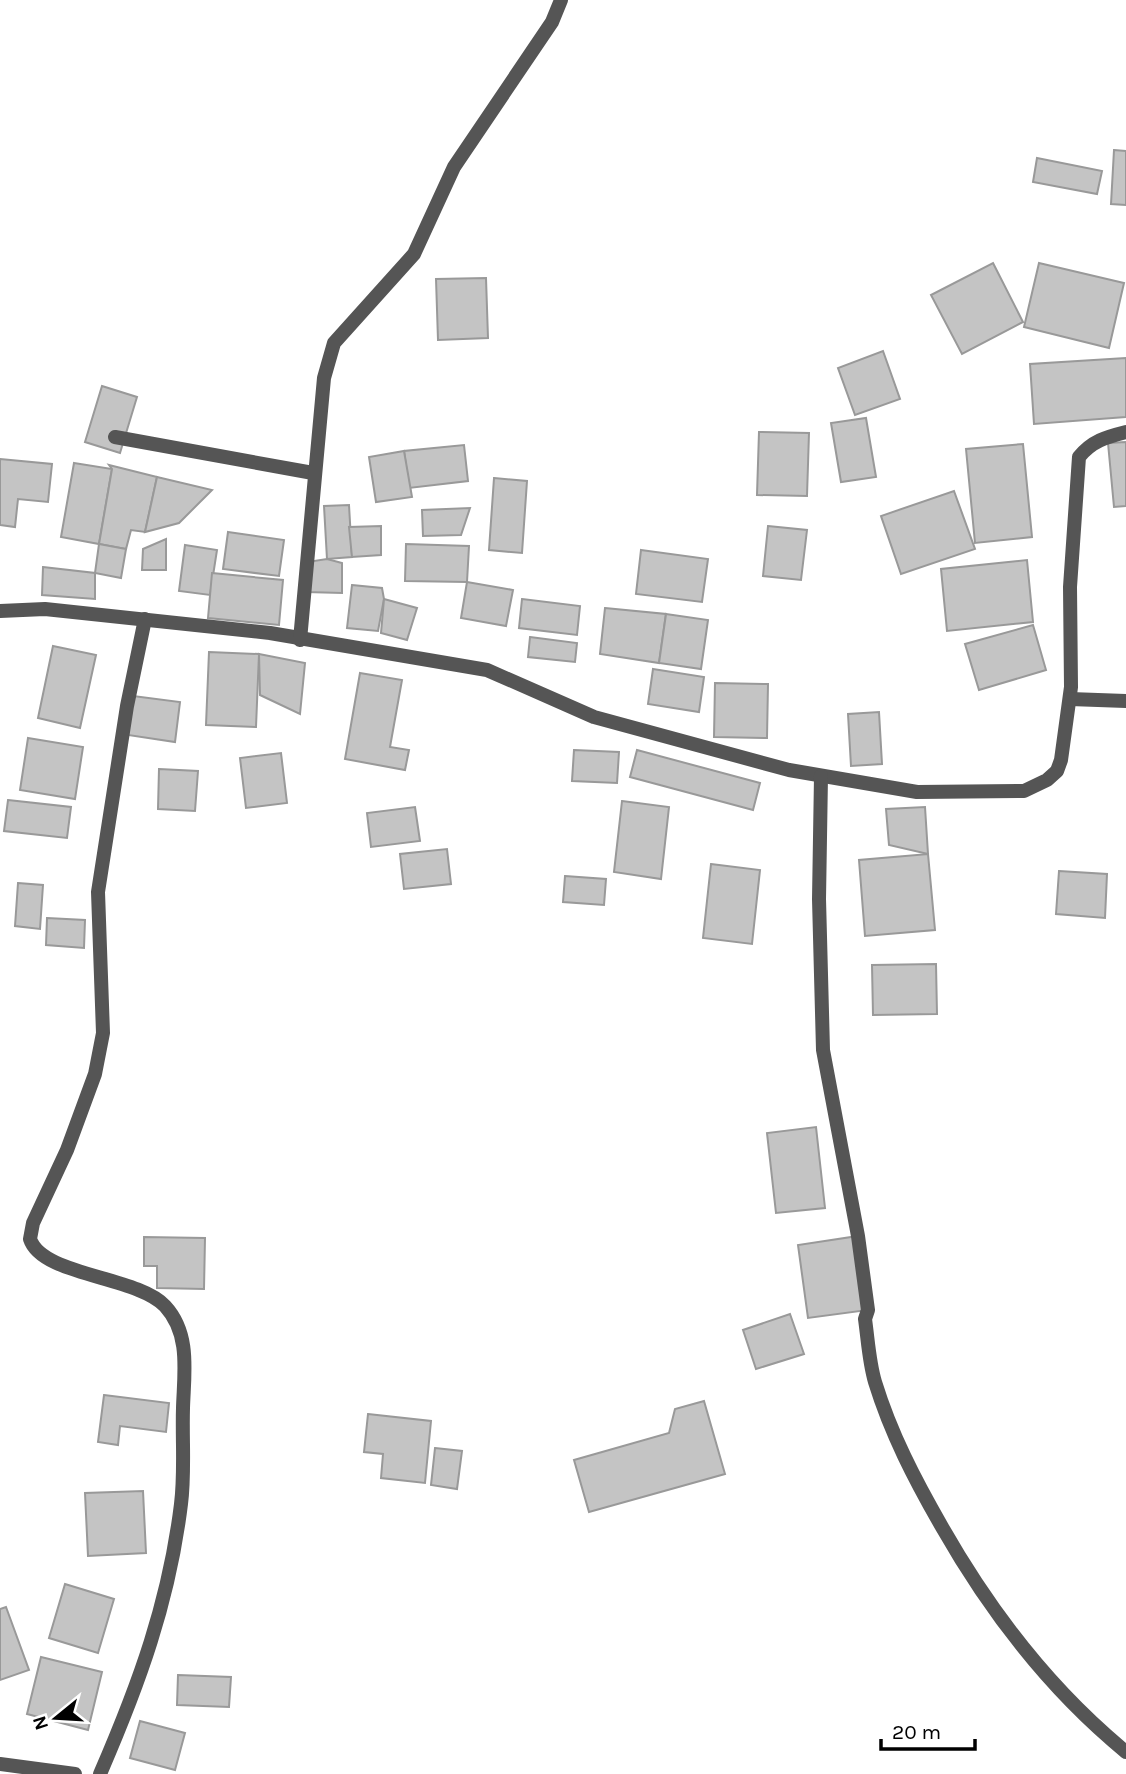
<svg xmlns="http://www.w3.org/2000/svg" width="1126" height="1774" font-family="Karla,sans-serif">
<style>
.building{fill:#c4c4c4;stroke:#999;stroke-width:2}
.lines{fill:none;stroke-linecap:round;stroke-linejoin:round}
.minor{stroke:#555;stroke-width:14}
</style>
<rect width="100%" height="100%" fill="#fff"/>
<!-- building -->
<g class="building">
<polygon points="1114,150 1126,151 1126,205 1111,204"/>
<polygon points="1037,158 1102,171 1097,194 1033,182"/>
<polygon points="993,263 1023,322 962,354 931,295"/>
<polygon points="1039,263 1124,283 1109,348 1024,327"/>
<polygon points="486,278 488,338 438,340 436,279"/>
<polygon points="883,351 900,399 855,415 838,368"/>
<polygon points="1126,358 1126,417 1034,424 1030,364"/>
<polygon points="102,386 137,397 120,453 85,442"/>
<polygon points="866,418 876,477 841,482 831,423"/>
<polygon points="759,432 809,433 807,496 757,495"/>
<polygon points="1126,442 1126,506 1114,507 1108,443"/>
<polygon points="1023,444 1032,537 975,543 966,449"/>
<polygon points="464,445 468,481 409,488 404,451"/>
<polygon points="404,451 412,497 376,502 369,457"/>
<polygon points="0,459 52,464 48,502 18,499 15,527 0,525"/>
<polygon points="74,463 112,469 99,544 61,537"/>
<polygon points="109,465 157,477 145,532 131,530 126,549 99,544 112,469"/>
<polygon points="157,477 212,490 179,523 145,532"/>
<polygon points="494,478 527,481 522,553 489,550"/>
<polygon points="954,491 975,549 901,574 881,516"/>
<polygon points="349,505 352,557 327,559 324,506"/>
<polygon points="470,508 461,535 423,536 422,510"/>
<polygon points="381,526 381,555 352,557 349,527"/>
<polygon points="768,526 807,530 801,580 763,576"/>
<polygon points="228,532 284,540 279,576 223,569"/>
<polygon points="166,539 166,570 142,570 143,549"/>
<polygon points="99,544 126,549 121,578 95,573"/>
<polygon points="406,544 469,546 467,582 405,581"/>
<polygon points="185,545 217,550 210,595 179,591"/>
<polygon points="641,550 708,559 702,602 636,594"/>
<polygon points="327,559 342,563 342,593 306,592 307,562"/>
<polygon points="1027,560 1033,622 947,631 941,569"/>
<polygon points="43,567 95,573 95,599 42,595"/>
<polygon points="212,573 283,580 279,625 208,618"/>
<polygon points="467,582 513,590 506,626 461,618"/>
<polygon points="352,585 382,588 384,599 378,631 347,628"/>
<polygon points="384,599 417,608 407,640 381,633"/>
<polygon points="522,599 580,606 577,635 519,628"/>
<polygon points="605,608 666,614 659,663 600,654"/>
<polygon points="666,614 708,620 701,669 659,663"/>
<polygon points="1033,625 1046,670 979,690 965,644"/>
<polygon points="530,637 577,643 575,662 528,657"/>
<polygon points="53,646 96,655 80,728 38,718"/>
<polygon points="209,652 259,654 256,727 206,725"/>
<polygon points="259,654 305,663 300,714 260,695"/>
<polygon points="653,669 704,677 699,712 648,704"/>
<polygon points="360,673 402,680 390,747 409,750 405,770 345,759"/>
<polygon points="715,683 768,684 767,738 714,737"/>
<polygon points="133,696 180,702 175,742 128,735"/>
<polygon points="879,712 882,764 851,766 848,714"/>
<polygon points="28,738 83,747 75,799 20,790"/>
<polygon points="574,750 619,752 617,783 572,781"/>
<polygon points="637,750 760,783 753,810 630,777"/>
<polygon points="281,753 287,803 246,808 240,758"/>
<polygon points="159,769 198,771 195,811 158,809"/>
<polygon points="8,800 71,807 67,838 4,831"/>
<polygon points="622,801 669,807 661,879 614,872"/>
<polygon points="415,807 420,841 371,847 367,813"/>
<polygon points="925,807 928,854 889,845 886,809"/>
<polygon points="447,849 451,884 404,889 400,854"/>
<polygon points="928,854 935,930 865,936 859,860"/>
<polygon points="711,864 760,870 752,944 703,938"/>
<polygon points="1059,871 1107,874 1105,918 1056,914"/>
<polygon points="565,876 606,879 604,905 563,902"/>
<polygon points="18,883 43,885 40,929 15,926"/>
<polygon points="47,918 85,920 84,948 46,945"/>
<polygon points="936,964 937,1014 873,1015 872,965"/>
<polygon points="816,1127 825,1208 776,1213 767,1133"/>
<polygon points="858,1236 868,1310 808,1318 798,1245"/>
<polygon points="144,1237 205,1238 204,1289 157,1288 157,1266 144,1266"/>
<polygon points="790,1314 804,1354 756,1369 743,1330"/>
<polygon points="104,1395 169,1403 166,1432 120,1426 118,1445 98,1442"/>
<polygon points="704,1401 725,1474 589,1512 574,1460 669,1433 675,1409"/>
<polygon points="368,1414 431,1421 425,1483 381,1478 383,1454 364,1452"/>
<polygon points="435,1448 462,1451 457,1489 431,1485"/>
<polygon points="143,1491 146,1553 88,1556 85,1493"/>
<polygon points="65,1584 114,1599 98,1653 49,1638"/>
<polygon points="6,1607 29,1670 0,1680 0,1609"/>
<polygon points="41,1657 102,1672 88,1730 27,1714"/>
<polygon points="178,1675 231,1677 229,1707 177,1705"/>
<polygon points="140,1721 185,1733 175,1770 130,1758"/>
</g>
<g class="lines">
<!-- minor -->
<g class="minor">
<polyline points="115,437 313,473"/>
<path d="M0,611L45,609L270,633L487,670L594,717L789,770L917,792L1024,791L1047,780L1057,771L1061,760L1071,687L1070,587L1079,457C1092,441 1106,437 1126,432"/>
<polyline points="300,640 324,378 334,343 414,254 454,167 552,22 561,0"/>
<polyline points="1070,699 1126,701"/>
<path d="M821,776L819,899L823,1050L858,1236L868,1310L865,1319C868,1340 869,1362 875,1382C891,1434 915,1480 942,1527C991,1613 1049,1689 1126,1752"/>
<polyline points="0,1764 75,1774"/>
<path d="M100,1774C139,1684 169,1602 181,1504C185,1473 182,1440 183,1408C184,1373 191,1334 165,1306C137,1276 42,1276 30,1239L33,1223L67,1150L95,1074L103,1033L98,892L127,706L145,619"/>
</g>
</g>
<!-- north arrow -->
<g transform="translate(56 1718) rotate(252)" stroke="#ffffff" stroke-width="5" paint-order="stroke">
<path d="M0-5L12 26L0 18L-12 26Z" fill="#000000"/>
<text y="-10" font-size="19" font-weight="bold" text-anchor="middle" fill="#000000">N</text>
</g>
<!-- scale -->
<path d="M881 1739v10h94v-10" fill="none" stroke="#000000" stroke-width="3.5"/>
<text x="892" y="1739" font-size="21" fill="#000000" stroke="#ffffff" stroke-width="5" paint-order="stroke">20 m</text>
</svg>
